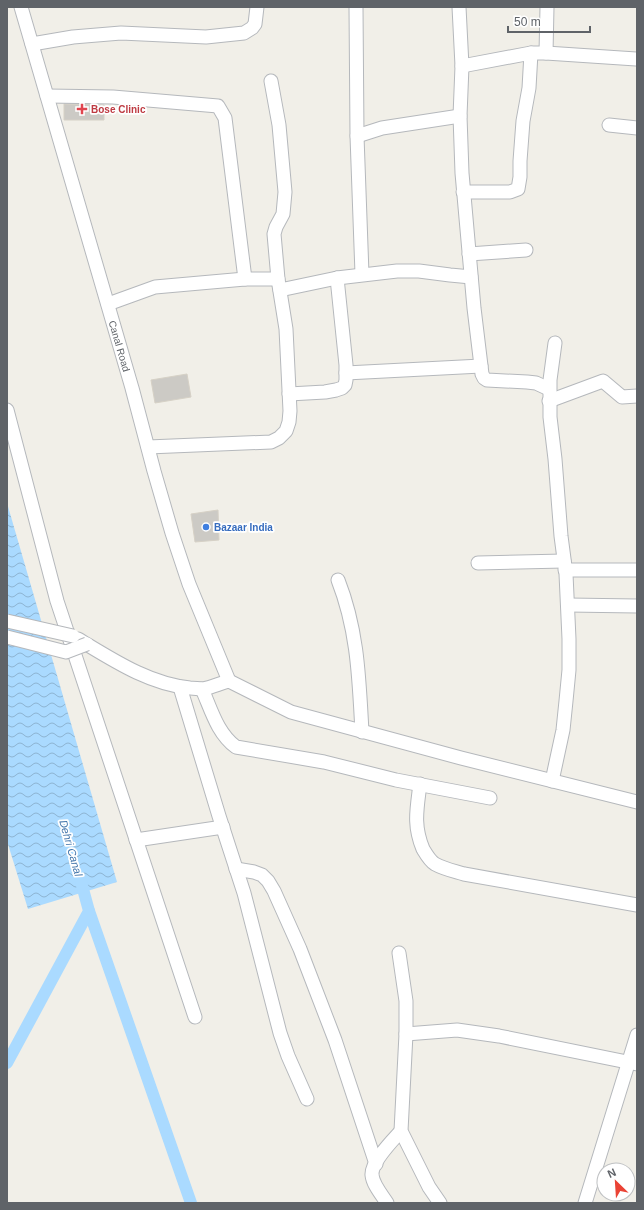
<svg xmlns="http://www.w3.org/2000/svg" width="644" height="1210" font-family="Arial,sans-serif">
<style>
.water{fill:url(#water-waves)}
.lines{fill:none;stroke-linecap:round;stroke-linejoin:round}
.canal{stroke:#aadaff;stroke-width:12}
.building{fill:#cccac5;stroke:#d6d1c6}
.minor-casing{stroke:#b5b8bc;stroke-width:15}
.minor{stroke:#fff;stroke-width:13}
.minor-bridge-casing{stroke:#b5b8bc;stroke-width:15;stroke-linecap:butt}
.minor-bridge{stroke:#fff;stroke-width:13}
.health-dot{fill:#e0444e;stroke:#fff;stroke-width:1.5}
.shop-dot{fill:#3f7fe0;stroke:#fff;stroke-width:1.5}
.labels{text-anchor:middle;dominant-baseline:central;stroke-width:3.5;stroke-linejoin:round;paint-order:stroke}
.health-label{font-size:10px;font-weight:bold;fill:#be3a42;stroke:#fff;text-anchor:start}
.street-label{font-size:10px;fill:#5f6368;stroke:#fff}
.shop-label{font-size:10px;font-weight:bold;fill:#366cbe;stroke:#fff;text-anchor:start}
.water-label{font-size:11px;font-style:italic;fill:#4174aa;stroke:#fff}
</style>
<defs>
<pattern id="water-waves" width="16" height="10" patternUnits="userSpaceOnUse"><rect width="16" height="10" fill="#aadaff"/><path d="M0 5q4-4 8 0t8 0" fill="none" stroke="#8eb4d2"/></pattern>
</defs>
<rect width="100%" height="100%" fill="#f1efe8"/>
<!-- water -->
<polygon class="water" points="7,503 117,882 28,909 7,841"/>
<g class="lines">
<!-- canal -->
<g class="canal">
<polyline points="89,911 191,1203"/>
<polyline points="7,1063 89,911 80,878"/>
</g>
</g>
<!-- building -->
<g class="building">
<polygon points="64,104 104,105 104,120 64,120"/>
<polygon points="187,374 191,397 155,403 151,380"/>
<polygon points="218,510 219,540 195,542 191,514"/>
</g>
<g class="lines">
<defs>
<g id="minor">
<path id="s1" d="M21,7L132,388L154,471L172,533L189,584L229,681"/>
<polyline points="356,7 357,136 362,274"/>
<polyline points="459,7 462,66 460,116 462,173 474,308 482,374 484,378 487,380 527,382 536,383 549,389"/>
<polyline points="32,44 73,37 121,33 206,37 244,33 252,28 255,24 257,7"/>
<polyline points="546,53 547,7"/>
<polyline points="462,66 531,53 546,53 636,59"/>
<polyline points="47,96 113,97 218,106 225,118 245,279"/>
<polyline points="609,125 637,128"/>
<polyline points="357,136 382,128 460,116"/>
<polyline points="463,192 510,192 518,189 520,177 520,161 523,121 529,88 531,53"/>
<polyline points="469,254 526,250"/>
<polyline points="280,290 337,278 397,271 419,271 450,275 471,277"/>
<polyline points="108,304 155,287 245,279 278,279"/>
<polyline points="346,373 481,366"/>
<polyline points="289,394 325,392 336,390 342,388 345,385 346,380 346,365 337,278"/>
<polyline points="549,401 603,381 622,397 637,396"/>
<polyline points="7,410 57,601 195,1017"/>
<polyline points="148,447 271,442 279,438 286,431 289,422 290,411 286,329 278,279 274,234 276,227 283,214 285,192 279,125 271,81"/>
<polyline points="478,563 564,561"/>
<polyline points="565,570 637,570"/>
<path d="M338,580C358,631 359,679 362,732"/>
<polyline points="568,605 637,606"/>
<path d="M78,639C113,660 149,684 190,688C194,688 199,689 203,689C212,687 221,683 229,681L291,712L461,758L637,802"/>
<polyline points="180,687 219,816 244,893 280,1033 288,1056 307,1099"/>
<path d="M202,689C211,709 217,733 236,747L324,762L396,780L490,798"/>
<polyline points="552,781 563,730 566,701 569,670 569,639 566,574 561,536 555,459 550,417 550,380 555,343"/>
<path d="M420,784C417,809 413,825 423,849C426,854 430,861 435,864C444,869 454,871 464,874L637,905"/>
<polyline points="136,840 223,827"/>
<polyline points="236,869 254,872 262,875 268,881 274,891 300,949 335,1040 376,1164"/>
<polyline points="399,953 406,1001 406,1034 401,1131 429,1187 440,1203"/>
<polyline points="406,1034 457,1030 499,1036 637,1064"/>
<path d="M387,1203C382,1195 373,1185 372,1175C371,1162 392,1141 401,1131"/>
<polyline points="585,1203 637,1035"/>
</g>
</defs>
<!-- minor casing -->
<use href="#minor" class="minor-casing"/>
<!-- minor -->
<use href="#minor" class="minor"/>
<defs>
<g id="minor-bridge">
<polyline points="7,621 73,636"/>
<polyline points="7,637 66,652 87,644"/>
</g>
</defs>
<!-- minor-bridge casing -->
<use href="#minor-bridge" class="minor-bridge-casing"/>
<!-- minor-bridge -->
<use href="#minor-bridge" class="minor-bridge"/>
</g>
<!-- markers -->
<path class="health-dot" d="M80 103h4v4h4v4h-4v4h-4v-4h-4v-4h4z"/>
<circle class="shop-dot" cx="206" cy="527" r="4"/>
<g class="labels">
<!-- health labels -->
<g class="health-label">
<text x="91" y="109">Bose Clinic</text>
</g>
<!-- street labels -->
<g class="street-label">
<text stroke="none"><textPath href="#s1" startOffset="353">Canal Road</textPath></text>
</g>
<!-- shop labels -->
<g class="shop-label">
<text x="214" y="527">Bazaar India</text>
</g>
<!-- water labels -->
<g class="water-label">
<text transform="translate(71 848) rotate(74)">Dehri Canal</text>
</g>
</g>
<!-- border -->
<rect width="644" height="1210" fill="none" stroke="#5f6368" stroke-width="16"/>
<!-- north arrow -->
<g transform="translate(616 1182) rotate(335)"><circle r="19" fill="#ffffff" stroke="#bfc1c3"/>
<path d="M0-3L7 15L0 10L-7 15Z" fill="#ea4335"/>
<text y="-6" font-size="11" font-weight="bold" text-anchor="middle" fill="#5f6368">N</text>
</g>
<!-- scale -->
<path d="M508 26v6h82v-6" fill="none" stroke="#5f6368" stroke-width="2"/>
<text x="514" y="26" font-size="12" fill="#5f6368" stroke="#ffffff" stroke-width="3" paint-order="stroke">50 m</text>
</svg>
